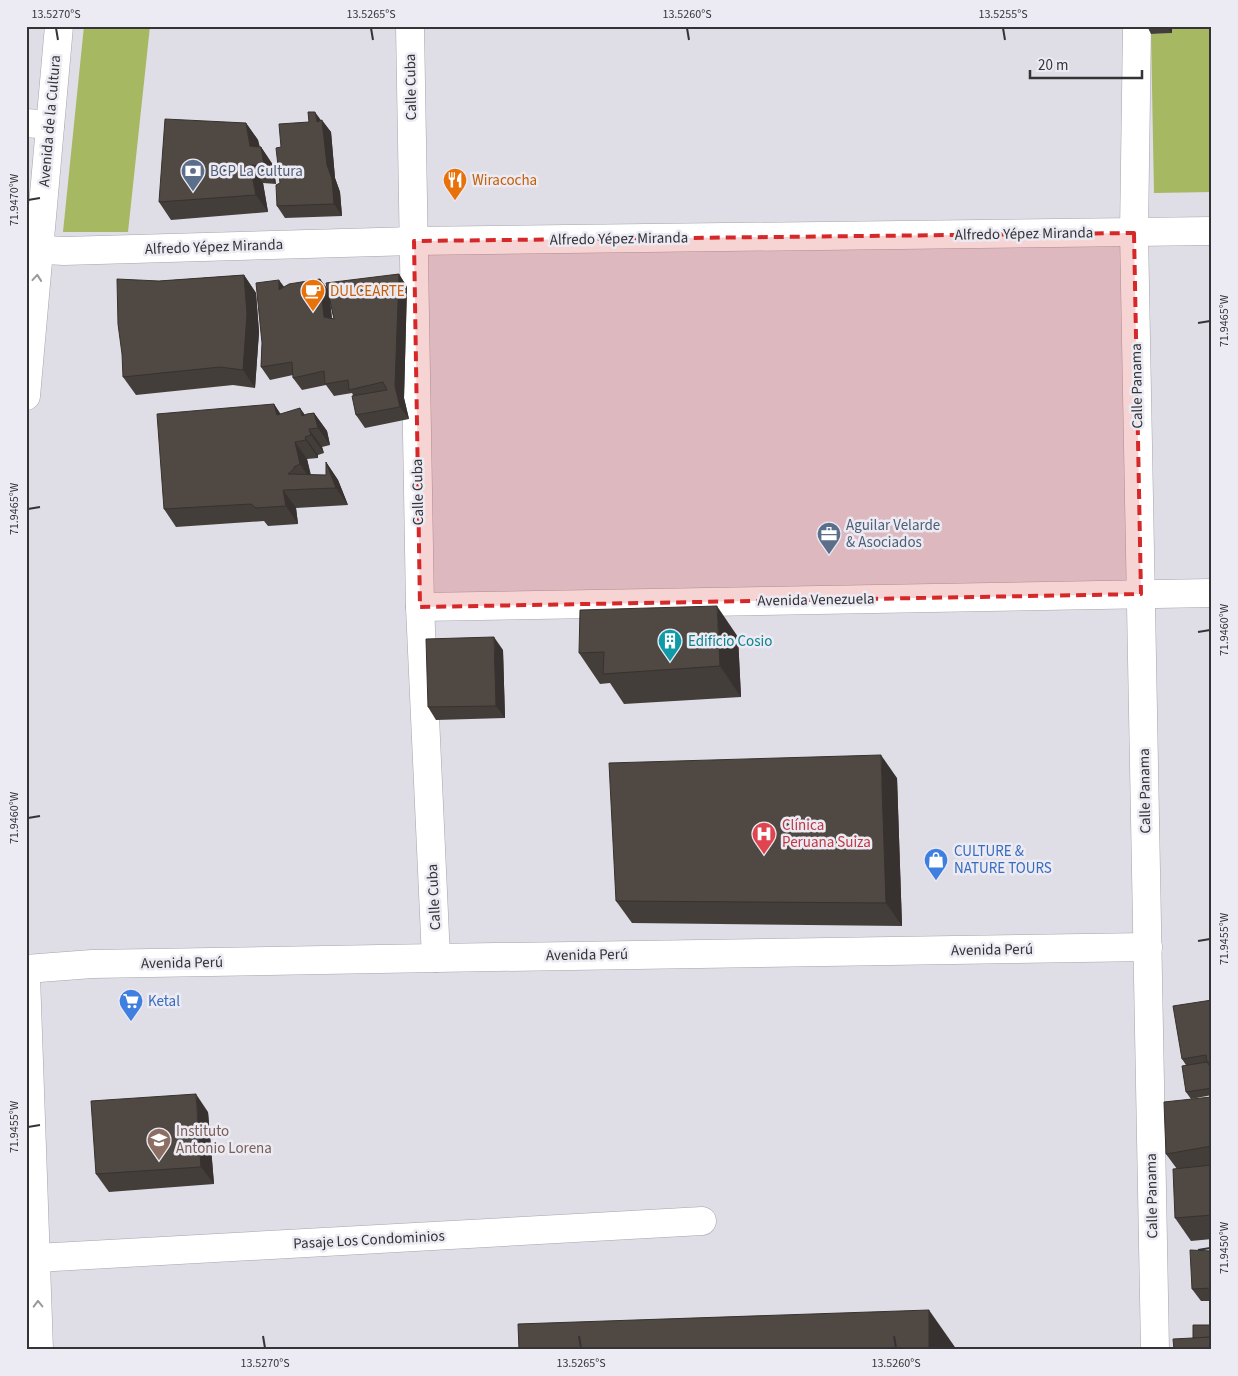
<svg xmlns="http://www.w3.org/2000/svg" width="1238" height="1376" font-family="'Source Sans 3',sans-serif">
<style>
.green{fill:#a6b861}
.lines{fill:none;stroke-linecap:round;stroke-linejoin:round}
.minor-casing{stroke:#a6a4ac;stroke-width:29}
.highway-casing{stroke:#a6a4ac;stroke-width:29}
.minor{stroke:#fff;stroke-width:28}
.highway{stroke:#fff;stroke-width:28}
.wall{fill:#443e3a;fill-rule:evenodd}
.shaded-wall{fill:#37322f}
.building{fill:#4f4843;stroke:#37322f}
.oneway{stroke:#9a999a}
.marked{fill:#d62828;fill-opacity:0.2;stroke:#d62828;stroke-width:4;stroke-dasharray:10 6;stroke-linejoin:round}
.ticks{fill:none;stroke:#343336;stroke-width:2}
.labels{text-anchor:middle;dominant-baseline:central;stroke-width:5;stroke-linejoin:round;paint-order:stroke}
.street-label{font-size:15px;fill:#343336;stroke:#eceaf3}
.service-label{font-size:15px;fill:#4e5e75;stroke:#eceaf3;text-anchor:start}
.food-label{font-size:15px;fill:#c56008;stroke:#eceaf3;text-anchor:start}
.culture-label{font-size:15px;fill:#0d838f;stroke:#eceaf3;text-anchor:start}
.health-label{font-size:15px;fill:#be3a42;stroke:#eceaf3;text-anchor:start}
.shop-label{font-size:15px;fill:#366cbe;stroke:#eceaf3;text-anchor:start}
.education-label{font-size:15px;fill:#785e54;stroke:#eceaf3;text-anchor:start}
.neatline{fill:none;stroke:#343336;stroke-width:2}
.ticks-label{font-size:12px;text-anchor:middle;fill:#343336}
</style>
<rect width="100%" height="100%" fill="#dfdde5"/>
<!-- green -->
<g class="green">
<polygon points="84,26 150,26 128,232 63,232"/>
<polygon points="1172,26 1212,26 1212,192 1154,193 1151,34 1171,33"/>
</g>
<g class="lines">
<defs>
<g id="minor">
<polyline points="410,26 420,607 436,958"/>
<polyline points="1137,26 1134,233 1155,1350"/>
<polyline points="26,123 50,125"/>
<polyline points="26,249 64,251 414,241 1212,231"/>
<polyline points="420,607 1212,593"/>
<polyline points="26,969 92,964 436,958 1148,947"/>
<polyline points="36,1258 702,1221"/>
</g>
<g id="highway">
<polyline points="26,396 59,26"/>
<polyline points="26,976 39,1350"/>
</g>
</defs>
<!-- minor casing -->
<use href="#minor" class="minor-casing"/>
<!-- highway casing -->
<use href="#highway" class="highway-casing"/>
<!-- minor -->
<use href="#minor" class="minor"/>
<!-- highway -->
<use href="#highway" class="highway"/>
</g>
<!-- wall -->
<g class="wall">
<polygon points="1147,26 1172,26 1172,33 1151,34"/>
<polygon points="321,120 331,132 335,178 340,192 342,216 285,218 277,206 280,183 281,147 309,122"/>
<polygon points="246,123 258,140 260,147 261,147 273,165 276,184 263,183 268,212 171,220 159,202"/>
<path d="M399,274L407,287L404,398L409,419L365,428L356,415L353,395L352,393L334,396L326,385L302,390L293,378V375L270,380L261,367L262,343L284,287L320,279L327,289ZM330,301L334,319L332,318Z"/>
<polygon points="244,275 256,293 259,332 255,388 233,385 136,395 123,377 159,281"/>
<polygon points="274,404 280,414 305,415 314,413 327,431 330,445 322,447 324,453 318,455 318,458 307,459 311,475 326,475 326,462 338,480 348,505 296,508 298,524 268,526 264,521 176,527 164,509"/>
<polygon points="738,637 741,697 624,704 610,683 600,684 579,653"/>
<polygon points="503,650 505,718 436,720 428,707"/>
<polygon points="897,778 902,926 632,923 616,901"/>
<polygon points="1212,1000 1212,1095 1191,1099 1186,1092 1186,1065 1182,1059"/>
<polygon points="1212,1099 1212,1239 1191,1241 1175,1218 1177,1169 1166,1154"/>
<polygon points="208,1112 214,1184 109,1192 96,1174"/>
<polygon points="1212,1251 1212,1301 1201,1301 1192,1289"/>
</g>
<!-- shaded-wall -->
<g class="shaded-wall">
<polygon points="1172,26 1172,33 1167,27"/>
<polygon points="315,112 323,123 322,120 331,132 335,178 340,192 342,216 334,204"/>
<polygon points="246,123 258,140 262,164 250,146"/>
<polygon points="261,147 273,165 276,184 264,166"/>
<polygon points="250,165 263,183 268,212 256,195"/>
<polygon points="399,274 407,287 404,398 409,419 400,407 395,386"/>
<polygon points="244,275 256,293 259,332 255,388 243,370"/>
<polygon points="320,279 329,291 333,329 324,317"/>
<polygon points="279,280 288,292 279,290"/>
<polygon points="274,404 286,422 277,415"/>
<polygon points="300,408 313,426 302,416"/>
<polygon points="314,413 327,431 330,445 318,428"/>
<polygon points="309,429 322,447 324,453 311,435"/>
<polygon points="305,437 318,455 318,458 306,440"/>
<polygon points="295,442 307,459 312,482 300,464"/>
<polygon points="326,462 338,480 348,505 336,488"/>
<polygon points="283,490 296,508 298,524 286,506"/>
<polygon points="717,606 738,637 741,697 720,666"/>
<polygon points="494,637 503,650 505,718 496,706"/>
<polygon points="881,755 897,778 902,926 886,903"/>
<polygon points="196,1094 208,1112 214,1184 201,1167"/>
<polygon points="929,1310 957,1350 929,1350"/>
</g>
<!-- building -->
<g class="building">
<rect x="1147" y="26" width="20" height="1"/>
<polygon points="308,112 315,112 317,122 322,120 327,165 332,179 334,204 277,206 276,185 280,183 276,148 281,147 279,124 309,122"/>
<polygon points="165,119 246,123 250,146 261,147 264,166 250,165 256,195 159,202"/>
<polygon points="399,274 395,386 400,407 356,415 352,396 387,390 383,382 349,390 348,380 325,384 324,371 293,378 292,362 261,367 262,343 256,283 279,280 279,290 289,284 320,279 324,317 334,319 326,283"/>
<polygon points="244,275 247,314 243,370 220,367 123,377 122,354 118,324 117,279 159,281"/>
<polygon points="274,404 277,415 300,408 302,416 307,414 314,413 318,428 309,429 311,435 305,437 306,440 295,442 300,464 294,467 294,469 288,474 326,475 326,462 336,488 283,490 286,506 256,508 251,504 164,509 157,414"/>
<polygon points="717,606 720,666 603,674 604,652 579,653 580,610"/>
<polygon points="494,637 496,706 428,707 426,639"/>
<polygon points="881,755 886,903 616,901 609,763"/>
<polygon points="1212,1000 1212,1061 1207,1062 1206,1055 1182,1059 1173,1006"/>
<polygon points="1207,1062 1211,1068 1212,1088 1186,1092 1182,1066"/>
<polygon points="196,1094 201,1167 96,1174 91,1101"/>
<polygon points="1211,1097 1212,1146 1166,1154 1164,1102"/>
<polygon points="1212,1165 1212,1215 1175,1218 1173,1169"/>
<polygon points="1190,1250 1212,1251 1212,1288 1192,1289"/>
<polygon points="929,1310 929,1350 519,1350 518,1324"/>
<polygon points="1193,1325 1212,1325 1212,1337 1193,1338"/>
<polygon points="1212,1337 1212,1350 1174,1350 1173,1339"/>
</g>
<!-- one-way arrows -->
<defs><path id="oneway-chevron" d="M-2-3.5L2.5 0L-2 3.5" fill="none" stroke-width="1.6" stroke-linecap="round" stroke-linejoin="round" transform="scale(1.25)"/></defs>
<g class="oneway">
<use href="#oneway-chevron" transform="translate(37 278) rotate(-85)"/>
<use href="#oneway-chevron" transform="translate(38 1304) rotate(-91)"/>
</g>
<!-- marked area -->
<path class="marked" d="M1134,233L1141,594L420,607L414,241Z"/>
<!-- ticks -->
<path class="ticks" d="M56,28L58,40M371,28L373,40M687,28L689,40M1003,28L1005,40M28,200L40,198M1198,323L1210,321M28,509L40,507M1198,632L1210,630M28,818L40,816M1198,941L1210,939M28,1127L40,1125M1198,1250L1210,1248M263,1336L265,1348M579,1336L581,1348M894,1336L896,1348"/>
<!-- icons -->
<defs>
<symbol id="bank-pin" viewBox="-11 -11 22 30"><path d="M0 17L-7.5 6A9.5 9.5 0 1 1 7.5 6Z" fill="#5c6f8a" stroke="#eceaf3"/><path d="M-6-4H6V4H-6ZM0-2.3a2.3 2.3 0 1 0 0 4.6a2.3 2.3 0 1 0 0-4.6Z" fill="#fff"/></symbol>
<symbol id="restaurant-pin" viewBox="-11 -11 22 30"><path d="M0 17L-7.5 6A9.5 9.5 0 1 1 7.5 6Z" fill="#e8710a" stroke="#eceaf3"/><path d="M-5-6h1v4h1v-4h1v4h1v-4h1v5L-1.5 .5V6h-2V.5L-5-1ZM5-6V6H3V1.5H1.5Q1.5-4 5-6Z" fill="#fff"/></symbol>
<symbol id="cafe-pin" viewBox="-11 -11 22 30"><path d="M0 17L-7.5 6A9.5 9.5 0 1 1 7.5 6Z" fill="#e8710a" stroke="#eceaf3"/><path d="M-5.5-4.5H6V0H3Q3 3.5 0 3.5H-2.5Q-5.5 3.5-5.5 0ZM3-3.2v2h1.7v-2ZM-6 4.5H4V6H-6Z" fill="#fff"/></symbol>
<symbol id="office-pin" viewBox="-11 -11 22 30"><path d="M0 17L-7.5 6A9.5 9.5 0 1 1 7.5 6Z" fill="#5c6f8a" stroke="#eceaf3"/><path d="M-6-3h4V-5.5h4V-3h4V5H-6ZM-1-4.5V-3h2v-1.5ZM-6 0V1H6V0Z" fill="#fff"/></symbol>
<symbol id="building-pin" viewBox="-11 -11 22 30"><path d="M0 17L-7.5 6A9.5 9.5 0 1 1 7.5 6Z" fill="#0f9aa8" stroke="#eceaf3"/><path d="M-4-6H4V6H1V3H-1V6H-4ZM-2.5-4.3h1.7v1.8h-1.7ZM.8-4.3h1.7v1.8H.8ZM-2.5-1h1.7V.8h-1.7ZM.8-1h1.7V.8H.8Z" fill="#fff"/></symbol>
<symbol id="hospital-pin" viewBox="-11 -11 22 30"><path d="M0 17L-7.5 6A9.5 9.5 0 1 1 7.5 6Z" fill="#e0444e" stroke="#eceaf3"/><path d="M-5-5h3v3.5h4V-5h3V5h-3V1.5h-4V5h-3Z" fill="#fff"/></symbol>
<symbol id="shop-pin" viewBox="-11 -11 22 30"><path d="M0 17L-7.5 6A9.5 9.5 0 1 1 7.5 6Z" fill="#3f7fe0" stroke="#eceaf3"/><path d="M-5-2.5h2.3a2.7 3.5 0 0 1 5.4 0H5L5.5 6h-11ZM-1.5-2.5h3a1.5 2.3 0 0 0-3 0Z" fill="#fff"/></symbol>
<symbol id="supermarket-pin" viewBox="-11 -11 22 30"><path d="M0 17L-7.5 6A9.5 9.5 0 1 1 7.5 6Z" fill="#3f7fe0" stroke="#eceaf3"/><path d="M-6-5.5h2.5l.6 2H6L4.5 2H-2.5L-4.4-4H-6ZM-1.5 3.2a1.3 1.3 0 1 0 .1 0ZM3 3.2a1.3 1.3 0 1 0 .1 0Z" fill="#fff"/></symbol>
<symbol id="university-pin" viewBox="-11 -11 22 30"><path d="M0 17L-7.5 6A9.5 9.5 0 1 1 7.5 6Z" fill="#8d6e63" stroke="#eceaf3"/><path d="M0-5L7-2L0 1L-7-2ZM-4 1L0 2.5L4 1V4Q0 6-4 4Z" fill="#fff"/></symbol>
</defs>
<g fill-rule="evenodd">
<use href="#bank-pin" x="179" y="157" width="28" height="38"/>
<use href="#restaurant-pin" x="441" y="166" width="28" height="38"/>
<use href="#cafe-pin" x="299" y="277" width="28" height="38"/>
<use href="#office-pin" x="815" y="520" width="28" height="38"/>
<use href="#building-pin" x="656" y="627" width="28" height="38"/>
<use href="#hospital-pin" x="750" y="820" width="28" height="38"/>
<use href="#shop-pin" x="922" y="846" width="28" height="38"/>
<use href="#supermarket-pin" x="117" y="987" width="28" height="38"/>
<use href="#university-pin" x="145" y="1126" width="28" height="38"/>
</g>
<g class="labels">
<!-- street labels -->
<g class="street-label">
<text transform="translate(411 87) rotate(-91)">Calle Cuba</text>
<text transform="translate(50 121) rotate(-85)">Avenida de la Cultura</text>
<text transform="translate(1024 234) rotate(-1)">Alfredo Yépez Miranda</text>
<text transform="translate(619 239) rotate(-1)">Alfredo Yépez Miranda</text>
<text transform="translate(214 247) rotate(-2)">Alfredo Yépez Miranda</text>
<text transform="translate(1137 386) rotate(-91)">Calle Panama</text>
<text transform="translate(418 492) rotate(-91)">Calle Cuba</text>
<text transform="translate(816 600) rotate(-1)">Avenida Venezuela</text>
<text transform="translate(1145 791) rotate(-91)">Calle Panama</text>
<text transform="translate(434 897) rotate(-93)">Calle Cuba</text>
<text transform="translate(992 950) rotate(-1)">Avenida Perú</text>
<text transform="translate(587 955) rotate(-1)">Avenida Perú</text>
<text transform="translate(182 963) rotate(-1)">Avenida Perú</text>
<text transform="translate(1152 1196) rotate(-91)">Calle Panama</text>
<text transform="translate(369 1240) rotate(-3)">Pasaje Los Condominios</text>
</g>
<!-- service labels -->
<g class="service-label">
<text x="210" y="171">BCP La Cultura</text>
<text x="846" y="525">Aguilar Velarde<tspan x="846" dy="17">&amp; Asociados</tspan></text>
</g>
<!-- food labels -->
<g class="food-label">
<text x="472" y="180">Wiracocha</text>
<text x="330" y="291">DULCEARTE</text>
</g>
<!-- culture labels -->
<g class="culture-label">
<text x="688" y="641">Edificio Cosio</text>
</g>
<!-- health labels -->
<g class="health-label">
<text x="782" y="825">Clínica<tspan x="782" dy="17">Peruana Suiza</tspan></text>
</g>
<!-- shop labels -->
<g class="shop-label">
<text x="954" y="851">CULTURE &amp;<tspan x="954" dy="17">NATURE TOURS</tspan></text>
<text x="148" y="1001">Ketal</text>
</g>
<!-- education labels -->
<g class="education-label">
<text x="176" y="1131">Instituto<tspan x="176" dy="17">Antonio Lorena</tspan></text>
</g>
</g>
<!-- border -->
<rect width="1238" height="1376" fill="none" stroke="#eceaf3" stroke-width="55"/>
<!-- scale -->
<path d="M1030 70v8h112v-8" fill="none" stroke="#343336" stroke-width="2.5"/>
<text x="1038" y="70" font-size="15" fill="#343336" stroke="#eceaf3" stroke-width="4" paint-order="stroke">20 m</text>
<rect x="28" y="28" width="1182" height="1320" class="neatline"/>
<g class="ticks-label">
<text x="56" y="18">13.5270°S</text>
<text x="371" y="18">13.5265°S</text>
<text x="687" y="18">13.5260°S</text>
<text x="1003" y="18">13.5255°S</text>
<text transform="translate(14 200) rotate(-90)" y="4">71.9470°W</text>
<text transform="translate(1224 321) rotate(-90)" y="4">71.9465°W</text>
<text transform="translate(14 509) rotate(-90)" y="4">71.9465°W</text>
<text transform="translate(1224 630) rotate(-90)" y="4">71.9460°W</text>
<text transform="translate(14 818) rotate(-90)" y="4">71.9460°W</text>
<text transform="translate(1224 939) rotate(-90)" y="4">71.9455°W</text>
<text transform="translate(14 1127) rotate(-90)" y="4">71.9455°W</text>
<text transform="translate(1224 1248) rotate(-90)" y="4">71.9450°W</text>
<text x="265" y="1367">13.5270°S</text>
<text x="581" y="1367">13.5265°S</text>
<text x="896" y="1367">13.5260°S</text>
</g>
</svg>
